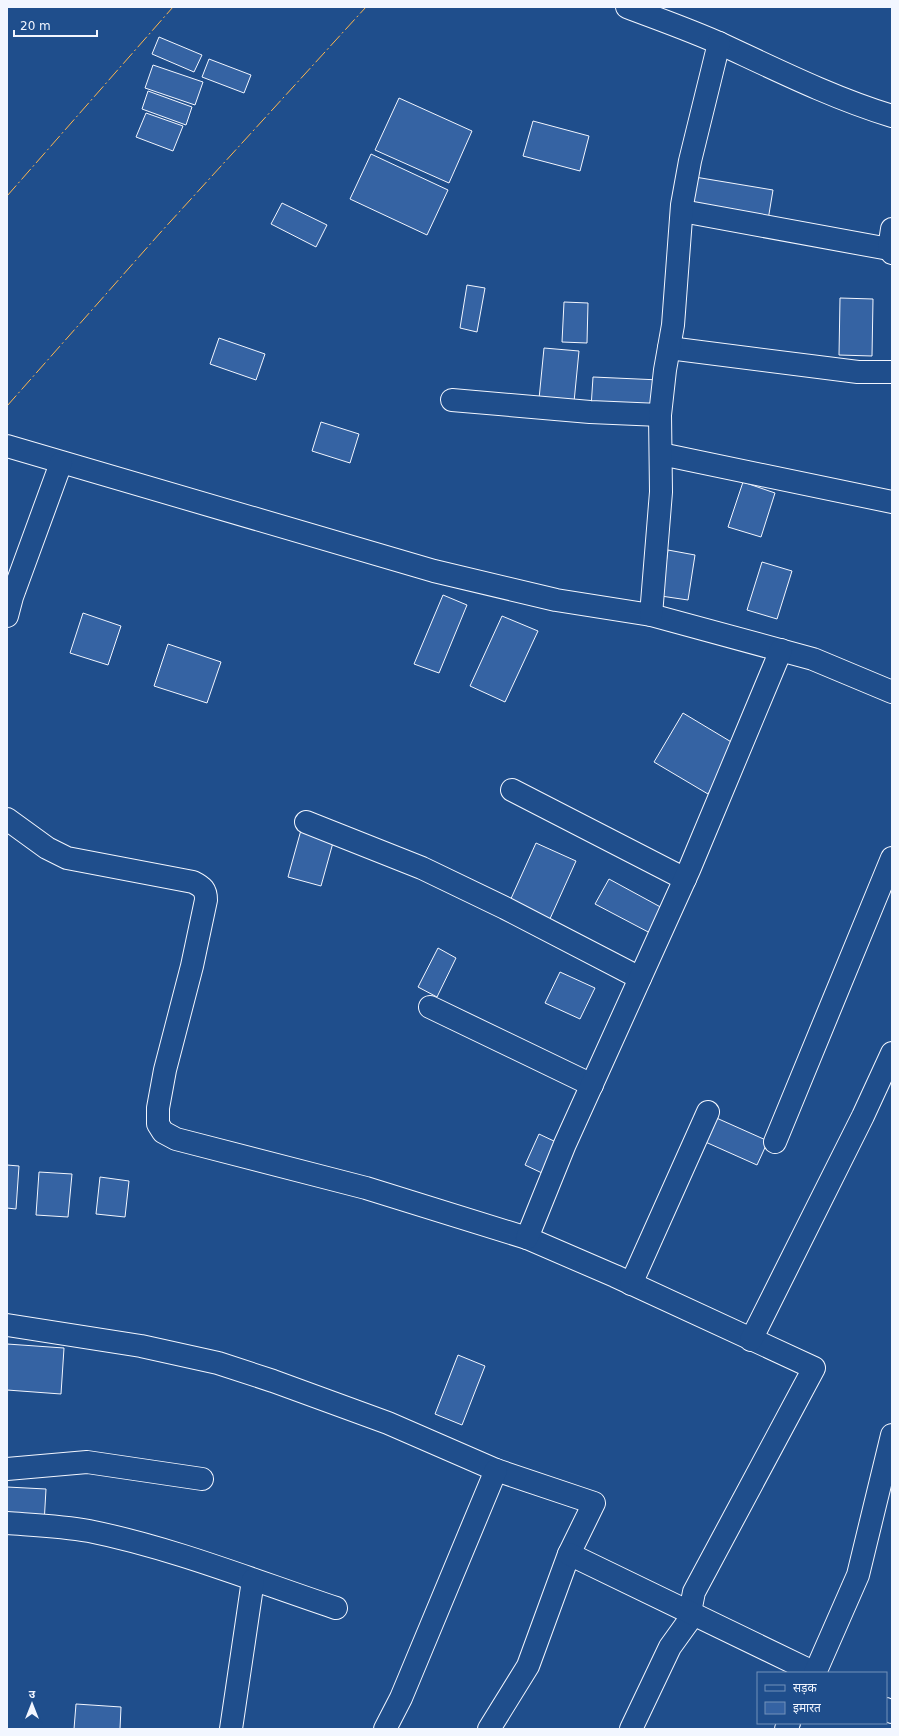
<svg xmlns="http://www.w3.org/2000/svg" width="899" height="1736" font-family="'DejaVu Sans','Noto Sans Devanagari',sans-serif">
<style>
.building{fill:#3563a3;stroke:#f2f6ff}
.lines{fill:none;stroke-linecap:round;stroke-linejoin:round}
.minor-casing{stroke:#f2f6ff;stroke-width:24}
.minor{stroke:#1f4e8c;stroke-width:22}
.power{stroke:#ffb74d;stroke-width:1;stroke-dasharray:14 3 2 3;stroke-linecap:butt}
</style>
<rect width="100%" height="100%" fill="#1f4e8c"/>
<!-- building -->
<g class="building">
<polygon points="159,37 202,55 194,72 152,54"/>
<polygon points="209,59 251,75 244,93 202,77"/>
<polygon points="153,65 203,82 195,105 145,88"/>
<polygon points="148,91 192,107 186,125 142,109"/>
<polygon points="399,98 472,131 449,183 375,150"/>
<polygon points="146,113 183,126 173,151 136,137"/>
<polygon points="533,121 589,136 580,171 523,156"/>
<polygon points="371,154 448,190 427,235 350,199"/>
<polygon points="695,177 773,190 768,220 690,207"/>
<polygon points="282,203 327,225 316,247 271,224"/>
<polygon points="467,285 485,288 477,332 460,328"/>
<polygon points="840,298 873,299 872,356 839,355"/>
<polygon points="564,302 588,303 587,343 562,342"/>
<polygon points="219,338 265,354 256,380 210,364"/>
<polygon points="544,348 579,351 574,402 539,399"/>
<polygon points="593,377 660,380 659,411 591,408"/>
<polygon points="321,422 359,434 350,463 312,451"/>
<polygon points="743,482 775,493 761,537 728,527"/>
<polygon points="668,550 695,555 688,600 661,596"/>
<polygon points="762,562 792,571 777,619 747,610"/>
<polygon points="443,595 467,605 439,673 414,664"/>
<polygon points="83,613 121,626 108,665 70,653"/>
<polygon points="502,616 538,631 505,702 470,686"/>
<polygon points="168,644 221,662 207,703 154,686"/>
<polygon points="683,713 738,746 708,794 654,762"/>
<polygon points="301,830 334,839 321,886 288,877"/>
<polygon points="536,843 576,861 549,921 509,903"/>
<polygon points="609,879 666,910 652,934 595,904"/>
<polygon points="438,948 456,958 437,997 418,987"/>
<polygon points="560,972 595,988 580,1019 545,1003"/>
<polygon points="712,1116 768,1141 757,1165 701,1140"/>
<polygon points="539,1134 556,1142 542,1173 525,1165"/>
<polygon points="7,1165 19,1166 16,1209 7,1208"/>
<polygon points="39,1172 72,1174 68,1217 36,1215"/>
<polygon points="100,1177 129,1181 125,1217 96,1214"/>
<polygon points="7,1344 64,1348 61,1394 7,1390"/>
<polygon points="458,1355 485,1366 462,1425 435,1414"/>
<polygon points="7,1487 46,1489 44,1524 7,1521"/>
<polygon points="76,1704 121,1707 120,1729 74,1729"/>
</g>
<g class="lines">
<defs>
<g id="minor">
<path d="M627,7C658,19 690,30 721,44C777,70 833,98 892,116"/>
<polyline points="682,211 889,249"/>
<polyline points="892,229 889,249 892,253"/>
<polyline points="669,348 858,372 892,372"/>
<polyline points="452,400 590,412 660,415"/>
<polyline points="7,446 434,571 556,600 651,615 813,659 892,692"/>
<polyline points="661,454 892,502"/>
<polyline points="651,615 661,492 660,415 665,370 673,325 682,205 690,161 719,43"/>
<polyline points="7,616 12,597 61,463"/>
<polyline points="512,790 685,879"/>
<path d="M7,819L47,848L67,858L193,882C203,887 206,890 206,900L192,966L165,1070L158,1108V1124L163,1132L176,1139L366,1188L527,1238L615,1276L814,1368L694,1592L688,1622L670,1647L631,1729"/>
<polyline points="306,822 422,868 505,908 640,978"/>
<polyline points="430,1007 592,1085"/>
<polyline points="775,1142 892,858"/>
<polyline points="527,1238 565,1144 689,870 781,650"/>
<polyline points="631,1284 708,1112"/>
<polyline points="7,1325 141,1346 218,1363 273,1381 388,1423 496,1470 594,1503 569,1554 528,1666 489,1729"/>
<polyline points="751,1340 863,1116 892,1053"/>
<polyline points="7,1469 87,1462 202,1479"/>
<path d="M7,1523C34,1525 62,1526 89,1531C173,1548 255,1581 336,1608"/>
<polyline points="569,1554 815,1673"/>
<polyline points="815,1673 858,1575 892,1435"/>
<polyline points="886,1709 892,1712"/>
<polyline points="231,1729 253,1580"/>
<polyline points="385,1729 401,1698 496,1470"/>
<polyline points="786,1729 789,1723"/>
</g>
</defs>
<!-- minor casing -->
<use href="#minor" class="minor-casing"/>
<!-- minor -->
<use href="#minor" class="minor"/>
<!-- power -->
<g class="power">
<polyline points="7,196 173,7"/>
<polyline points="7,406 160,233 366,7"/>
</g>
</g>
<!-- border -->
<rect width="899" height="1736" fill="none" stroke="#f2f6ff" stroke-width="16"/>
<!-- legend -->
<rect x="757" y="1672" width="130" height="52" fill="#1f4e8c" stroke="#7391ba"/>
<rect x="765" y="1685" width="20" height="6" fill="#1f4e8c" stroke="#7391ba"/>
<text x="793" y="1692" font-size="12" fill="#f2f6ff">सड़क</text>
<rect x="765" y="1702" width="20" height="12" fill="#3563a3" stroke="#7391ba"/>
<text x="793" y="1712" font-size="12" fill="#f2f6ff">इमारत</text>
<!-- north arrow -->
<g transform="translate(32 1704)" stroke="#1f4e8c" stroke-width="3" paint-order="stroke">
<path d="M0-3L7 15L0 10L-7 15Z" fill="#f2f6ff"/>
<text y="-6" font-size="11" font-weight="bold" text-anchor="middle" fill="#f2f6ff">उ</text>
</g>
<!-- scale -->
<path d="M14 30v6h83v-6" fill="none" stroke="#f2f6ff" stroke-width="2"/>
<text x="20" y="30" font-size="12" fill="#f2f6ff" stroke="#1f4e8c" stroke-width="3" paint-order="stroke">20 m</text>
</svg>
